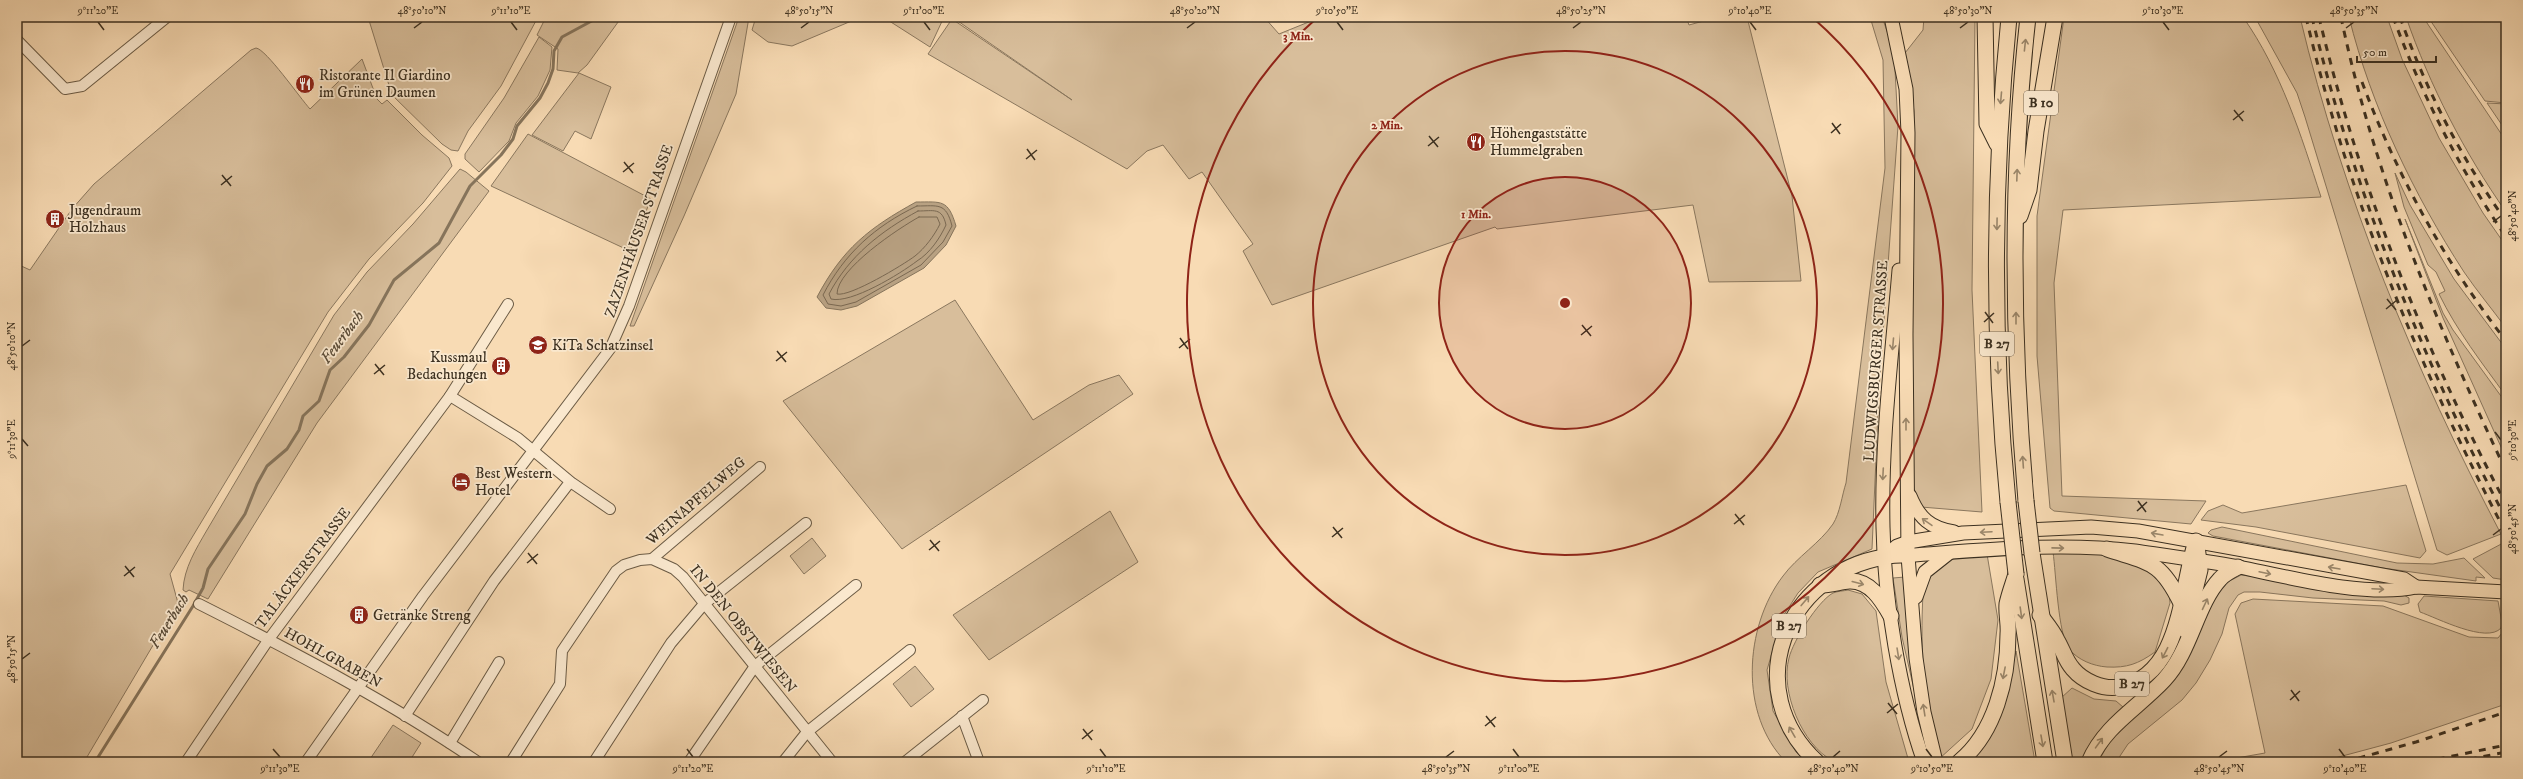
<svg xmlns="http://www.w3.org/2000/svg" width="2523" height="779" font-family="'IM FELL DW Pica',serif">
<style>
.green{fill:#d8be9b;stroke:#8a775e}
.water{fill:#b8a182;stroke:#86745b}
.lines{fill:none;stroke-linecap:round;stroke-linejoin:round}
.shore{stroke:#7a6851;stroke-width:1}
.stream{stroke:#86745b;stroke-width:3}
.minor-casing{stroke:#6b5b45;stroke-width:12}
.major-casing{stroke:#3c3020;stroke-width:15}
.highway-casing{stroke:#3c3020;stroke-width:17}
.minor{stroke:#fae8ce;stroke-width:10}
.major{stroke:#f8dbb4;stroke-width:13}
.highway{stroke:#f8dbb4;stroke-width:15}
.rail{stroke:#3c3020;stroke-width:3;stroke-dasharray:7 7;stroke-linecap:butt}
.highway-bridge-casing{stroke:#3c3020;stroke-width:17;stroke-linecap:butt}
.highway-bridge{stroke:#f8dbb4;stroke-width:15}
.oneway{stroke:#9a866a}
.ticks{fill:none;stroke:#3c3020;stroke-width:1.5}
.ring{fill:none;stroke:#8f2418;stroke-width:2}
.labels{text-anchor:middle;dominant-baseline:central;stroke-width:3.5;stroke-linejoin:round;paint-order:stroke}
.shield{fill:#fae8ce;stroke:#756754;stroke-width:1}
.shield-label{font-size:14px;font-weight:bold;fill:#3c3020}
.poi-label{font-size:15px;fill:#3c3020;stroke:#fae8ce;text-anchor:start}
.street-label{font-size:15px;fill:#3c3020;stroke:#fae8ce}
.water-label{font-size:16px;font-style:italic;fill:#5b4c38;stroke:#fae8ce}
.centre{fill:#8f2418;stroke:#fae8ce;stroke-width:2}
.ring-label{font-size:12px;text-anchor:middle;font-weight:bold;fill:#8f2418;stroke:#fae8ce;stroke-width:3.5;stroke-linejoin:round;paint-order:stroke}
.neatline{fill:none;stroke:#3c3020;stroke-width:1.5}
.ticks-label{font-size:10px;text-anchor:middle;fill:#3c3020}
</style>
<rect width="100%" height="100%" fill="#f8dbb4"/>
<filter id="stains"><feTurbulence type="fractalNoise" baseFrequency=".005" numOctaves="4"/><feColorMatrix values="0 0 0 0 .2 0 0 0 0 .09 0 0 0 0 .02 0 0 0 .5 -.17"/></filter>
<radialGradient id="worn" r=".72"><stop offset=".6" stop-color="#630" stop-opacity="0"/><stop offset="1" stop-color="#630" stop-opacity=".3"/></radialGradient>
<!-- green -->
<g class="green">
<polygon points="368,17 538,17 501,86 468,131 458,151 451,150 442,144 392,95"/>
<polygon points="546,17 629,17 628,21 621,18 587,65 578,73 557,70 558,49 537,35"/>
<polygon points="739,17 749,17 736,94 684,216 634,326 630,326"/>
<polygon points="756,17 861,17 792,46 768,42 752,30"/>
<polygon points="883,17 944,17 930,47"/>
<polygon points="952,17 1264,17 1279,34 1321,17 1686,17 1689,25 1718,17 1747,17 1792,196 1801,281 1709,282 1693,205 1497,229 1495,227 1272,305 1243,251 1253,244 1202,172 1189,179 1163,145 1147,151 1127,169 928,54 952,19 1072,100"/>
<path d="M1870,17H1882L1894,51L1898,126L1879,390L1872,549L1818,572L1798,593L1782,618L1767,670L1773,711L1796,752L1808,762H1786C1739,715 1744,627 1783,576C1797,557 1820,543 1833,524C1840,513 1842,495 1846,483L1885,168L1883,60Z"/>
<polygon points="1924,17 1975,17 1972,290 1982,512 1921,507 1913,487 1911,333 1914,111 1905,53 1923,30"/>
<path d="M2064,17H2243C2281,71 2301,135 2321,197L2063,210L2054,283L2062,496L2206,501L2191,524L2054,511L2050,508L2037,356V216Z"/>
<path d="M2255,17H2300C2343,198 2415,370 2501,534L2447,555L2437,550L2305,117L2297,93Z"/>
<path d="M2349,17H2387L2402,59L2439,138L2483,213L2506,246V328C2492,309 2477,291 2464,272C2414,195 2371,106 2349,17Z"/>
<path d="M2406,17H2423L2506,141V212C2464,152 2430,86 2406,17Z"/>
<polygon points="2428,17 2506,17 2506,103 2485,101"/>
<polygon points="539,37 552,47 550,70 538,96 516,123 509,141 479,172 465,159 465,154 504,98"/>
<path d="M256,48C266,49 300,98 310,109L362,59L377,99L382,104L387,100L422,135L449,158L452,166L423,203L369,259L328,312L170,574L178,603L84,762H17V264L30,270L72,209L94,184L251,50Z"/>
<polygon points="579,73 611,87 591,139 575,131 563,151 532,135"/>
<polygon points="2487,103 2506,104 2506,131"/>
<polygon points="528,134 651,199 630,251 491,186"/>
<path d="M460,169L466,172L489,191L317,423L208,599L189,590L186,592L183,590C184,568 196,549 207,530L334,315L367,272L413,224Z"/>
<path d="M2395,173L2410,205L2454,279L2506,349V396C2482,363 2457,331 2439,294L2445,291L2436,272L2428,265L2404,207Z"/>
<polygon points="2405,219 2443,313 2453,330 2506,403 2506,458 2443,318"/>
<polygon points="955,300 1033,420 1089,385 1119,375 1133,394 902,549 783,401"/>
<polygon points="2406,485 2426,551 2420,558 2256,527 2201,520 2208,511 2223,505 2242,513"/>
<polygon points="1110,511 1138,562 989,660 953,615"/>
<polygon points="2222,527 2397,563 2433,564 2464,558 2485,578 2476,577 2476,581 2383,568 2213,536 2208,533 2211,530"/>
<polygon points="812,538 826,556 804,574 790,556"/>
<polygon points="2505,542 2506,544 2506,580 2493,578 2473,559"/>
<path d="M2053,552L2103,553L2149,566L2169,593L2170,603L2155,652C2138,664 2127,668 2107,667C2093,666 2078,660 2069,649C2058,635 2056,573 2053,552Z"/>
<path d="M1987,554L1998,620L1991,679L1972,729L1939,759C1923,702 1919,639 1924,581L1948,558Z"/>
<polygon points="2241,575 2402,594 2409,598 2409,603 2401,605 2384,601 2313,598 2260,592 2244,592 2238,595 2229,608 2222,634 2210,660 2196,683 2182,700 2128,744 2116,762 2098,762 2113,736 2155,697 2222,585"/>
<polygon points="1905,577 1921,720 1902,637 1893,578"/>
<path d="M1848,590L1862,594L1876,611L1886,682L1909,762C1895,762 1842,766 1833,761C1802,745 1780,691 1789,658C1793,641 1818,601 1833,593C1838,591 1844,591 1848,590Z"/>
<path d="M2424,596L2498,601L2502,623L2501,628C2487,644 2437,618 2420,612L2418,604Z"/>
<polygon points="2253,599 2383,606 2469,637 2498,638 2506,628 2506,704 2391,743 2320,762 2214,762 2265,753 2235,614 2241,603"/>
<path d="M2016,651L2035,762H1969C1998,737 2008,687 2016,651Z"/>
<polygon points="915,666 934,689 911,707 893,684"/>
<polygon points="2072,688 2094,699 2116,701 2123,707 2099,731 2083,762 2071,762 2061,698"/>
<polygon points="393,725 421,743 409,762 368,762"/>
</g>
<!-- water -->
<path class="water" d="M916,202C942,202 948,199 956,226L946,245L924,268L857,306L841,310L826,308L817,297C843,248 869,228 916,202Z"/>
<g class="lines">
<!-- shore -->
<g class="shore">
<path d="M917,206C938,206 946,202 952,226L943,242L921,265L856,302L841,306L828,304L823,295C844,254 875,226 917,206Z"/>
<path d="M918,211C934,211 942,207 946,225C940,238 930,253 917,261C900,274 851,304 831,299L829,294C849,256 881,231 918,211Z"/>
<path d="M919,217H937L940,224C934,236 925,248 915,256C903,265 850,297 837,294C837,269 899,228 919,217Z"/>
</g>
<!-- stream -->
<polyline class="stream" points="95,762 193,606 203,588 208,569 245,514 257,484 267,466 287,449 299,430 303,416 319,401 330,370 344,357 369,325 394,280 439,243 470,186 501,155 513,139 517,126 540,98 548,83 553,69 554,51 562,37 599,17"/>
<defs>
<g id="minor">
<polyline points="17,40 65,89 82,86 167,17"/>
<polyline points="450,396 518,438 572,483 610,509"/>
<polyline points="652,559 760,467"/>
<path d="M199,604C294,652 390,702 478,762"/>
<polyline points="405,716 494,581 570,482"/>
<polyline points="962,716 979,762"/>
<polyline points="450,743 499,662"/>
<polyline points="186,762 269,639 450,396 508,304"/>
<polyline points="306,762 423,596 610,349 629,306 731,17"/>
<polyline points="511,762 560,684 562,651 616,571 624,565 640,560 652,559 674,569 683,577 832,762"/>
<polyline points="594,762 671,643 704,604 806,523"/>
<polyline points="689,762 755,666 856,585"/>
<polyline points="783,762 807,732 910,650"/>
<polyline points="905,762 983,700"/>
</g>
<g id="major">
<polyline points="1891,17 1906,89 1908,133 1906,335 1908,556 1916,658 1924,712 1936,762"/>
<path d="M1899,270C1892,355 1881,441 1883,527C1884,598 1900,694 1924,762"/>
<path d="M1910,496C1919,518 1930,528 1954,532"/>
<path d="M1884,557C1968,552 2051,541 2135,551C2169,556 2205,561 2239,567C2288,577 2367,598 2416,587L2506,592"/>
<polyline points="1884,557 1897,546 1908,542 1963,533 2091,527 2138,531 2404,579 2416,587"/>
<polyline points="1916,597 1925,572 1949,553"/>
</g>
<g id="highway">
<polyline points="1985,17 1987,124 1997,144"/>
<polyline points="2020,216 2029,190 2036,131 2055,17"/>
<path d="M2026,501C2012,341 2010,177 2028,17"/>
<path d="M2008,502C1992,341 1993,178 2009,17"/>
<path d="M2107,549C2149,563 2160,560 2181,603"/>
<polyline points="2032,553 2065,762"/>
<polyline points="2016,579 2045,762"/>
<path d="M1820,585C1831,585 1839,582 1849,581C1870,580 1882,600 1891,616"/>
<path d="M2040,615C2046,623 2053,631 2057,640C2063,650 2065,660 2073,669C2083,681 2103,690 2119,687C2182,676 2180,590 2196,541"/>
<polyline points="2185,630 2200,570 2197,546"/>
<path d="M1817,762C1739,690 1784,574 1884,557"/>
<path d="M1959,762C1995,733 2008,679 2008,634C2009,624 2006,614 2007,604C2009,594 2013,584 2016,574"/>
<path d="M2089,762C2105,725 2138,708 2164,680C2191,651 2196,605 2220,579C2224,574 2232,570 2238,567"/>
</g>
</defs>
<!-- minor casing -->
<use href="#minor" class="minor-casing"/>
<!-- major casing -->
<use href="#major" class="major-casing"/>
<!-- highway casing -->
<use href="#highway" class="highway-casing"/>
<!-- minor -->
<use href="#minor" class="minor"/>
<!-- major -->
<use href="#major" class="major"/>
<!-- highway -->
<use href="#highway" class="highway"/>
<!-- rail -->
<g class="rail">
<path d="M2306,17C2348,197 2420,369 2506,533"/>
<path d="M2312,17C2354,192 2423,360 2506,519"/>
<path d="M2319,17C2359,186 2425,351 2506,504"/>
<path d="M2341,17C2374,176 2437,325 2506,471"/>
<path d="M2393,17C2422,95 2459,168 2506,237"/>
<path d="M2400,17C2426,90 2461,158 2506,221"/>
<path d="M2362,82C2397,176 2445,262 2506,341"/>
<polyline points="2345,762 2416,742 2506,712"/>
<polyline points="2424,762 2506,745"/>
<polyline points="2456,762 2506,752"/>
</g>
<defs>
<g id="highway-bridge">
<polyline points="2026,501 2032,553"/>
<polyline points="2008,502 2016,574"/>
</g>
</defs>
<!-- highway-bridge casing -->
<use href="#highway-bridge" class="highway-bridge-casing"/>
<!-- highway-bridge -->
<use href="#highway-bridge" class="highway-bridge"/>
</g>
<!-- one-way arrows -->
<defs><path id="oneway-shaft" d="M-6 0H5M1.5-3L5.5 0L1.5 3" fill="none" stroke-width="1.6" stroke-linecap="round" stroke-linejoin="round"/></defs>
<g class="oneway">
<use href="#oneway-shaft" transform="translate(2025 45) rotate(-84)"/>
<use href="#oneway-shaft" transform="translate(2001 98) rotate(95)"/>
<use href="#oneway-shaft" transform="translate(2017 175) rotate(-88)"/>
<use href="#oneway-shaft" transform="translate(1997 224) rotate(91)"/>
<use href="#oneway-shaft" transform="translate(2016 318) rotate(-90)"/>
<use href="#oneway-shaft" transform="translate(1893 344) rotate(95)"/>
<use href="#oneway-shaft" transform="translate(1998 368) rotate(87)"/>
<use href="#oneway-shaft" transform="translate(1906 424) rotate(-90)"/>
<use href="#oneway-shaft" transform="translate(2023 462) rotate(-94)"/>
<use href="#oneway-shaft" transform="translate(1883 474) rotate(93)"/>
<use href="#oneway-shaft" transform="translate(1927 522) rotate(-145)"/>
<use href="#oneway-shaft" transform="translate(1986 532) rotate(177)"/>
<use href="#oneway-shaft" transform="translate(2157 534) rotate(-170)"/>
<use href="#oneway-shaft" transform="translate(2058 548) rotate(1)"/>
<use href="#oneway-shaft" transform="translate(2334 568) rotate(-170)"/>
<use href="#oneway-shaft" transform="translate(2265 573) rotate(12)"/>
<use href="#oneway-shaft" transform="translate(1858 583) rotate(15)"/>
<use href="#oneway-shaft" transform="translate(2378 589) rotate(3)"/>
<use href="#oneway-shaft" transform="translate(1805 601) rotate(-50)"/>
<use href="#oneway-shaft" transform="translate(2205 604) rotate(-65)"/>
<use href="#oneway-shaft" transform="translate(2021 613) rotate(82)"/>
<use href="#oneway-shaft" transform="translate(2165 653) rotate(117)"/>
<use href="#oneway-shaft" transform="translate(1898 654) rotate(81)"/>
<use href="#oneway-shaft" transform="translate(2004 673) rotate(101)"/>
<use href="#oneway-shaft" transform="translate(2053 696) rotate(-100)"/>
<use href="#oneway-shaft" transform="translate(1924 710) rotate(-99)"/>
<use href="#oneway-shaft" transform="translate(1792 732) rotate(-120)"/>
<use href="#oneway-shaft" transform="translate(2042 741) rotate(80)"/>
<use href="#oneway-shaft" transform="translate(2099 743) rotate(-54)"/>
</g>
<!-- ticks -->
<path class="ticks" d="M98,22L104,30M511,22L517,30M924,22L930,30M1337,22L1343,30M1750,22L1756,30M2163,22L2169,30M414,28L422,22M801,28L809,22M1187,28L1195,22M1573,28L1581,22M1960,28L1968,22M2346,28L2354,22M2234,110L2243,121M2233,120L2244,111M1832,123L1840,134M1831,133L1841,124M1429,136L1438,147M1428,146L1439,137M1027,149L1035,160M1026,159L1037,150M624,162L633,173M623,172L634,163M222,175L231,186M221,185L232,176M2493,222L2501,216M2387,299L2396,310M2386,309L2397,300M1985,312L1993,323M1984,322L1994,313M1582,325L1591,336M1581,335L1592,326M1180,338L1188,349M22,346L30,340M1179,348L1190,339M777,351L786,362M776,361L787,352M375,364L384,375M374,374L385,365M2495,432L2501,440M22,439L28,446M2138,501L2146,512M2137,511L2147,502M1735,514L1744,525M1734,524L1745,515M1333,527L1342,538M2493,535L2501,529M1332,537L1343,528M930,540L939,551M929,550L940,541M528,553L537,564M527,563L538,554M125,566L134,577M124,576L135,567M22,659L30,653M2291,690L2299,701M2290,700L2300,691M1888,703L1897,714M1887,713L1898,704M1486,716L1495,727M1485,726L1496,717M1083,729L1092,740M1082,739L1093,730M273,749L280,757M687,749L693,757M1100,749L1106,757M1513,749L1519,757M1926,749L1932,757M2339,749L2345,757M1446,757L1454,751M1833,757L1840,751M2219,757L2227,751"/>
<!-- distance rings -->
<circle cx="1565" cy="303" r="126" fill="#8f2418" fill-opacity=".12"/>
<g class="ring">
<circle cx="1565" cy="303" r="126"/>
<circle cx="1565" cy="303" r="252"/>
<path d="M1813 18A378 378 0 1 1 1317 18"/>
</g>
<!-- icons -->
<defs>
<symbol id="restaurant-disc" viewBox="-11 -11 22 22"><circle r="9.5" fill="#8f2418" stroke="#fae8ce"/><path d="M-5-6h1v4h1v-4h1v4h1v-4h1v5L-1.5 .5V6h-2V.5L-5-1ZM5-6V6H3V1.5H1.5Q1.5-4 5-6Z" fill="#fff"/></symbol>
<symbol id="building-disc" viewBox="-11 -11 22 22"><circle r="9.5" fill="#8f2418" stroke="#fae8ce"/><path d="M-4-6H4V6H1V3H-1V6H-4ZM-2.5-4.3h1.7v1.8h-1.7ZM.8-4.3h1.7v1.8H.8ZM-2.5-1h1.7V.8h-1.7ZM.8-1h1.7V.8H.8Z" fill="#fff"/></symbol>
<symbol id="school-disc" viewBox="-11 -11 22 22"><circle r="9.5" fill="#8f2418" stroke="#fae8ce"/><path d="M0-5L7-2L0 1L-7-2ZM-4 1L0 2.5L4 1V4Q0 6-4 4Z" fill="#fff"/></symbol>
<symbol id="hotel-disc" viewBox="-11 -11 22 22"><circle r="9.5" fill="#8f2418" stroke="#fae8ce"/><path d="M-6-4.5h1.5V1H6V5H4.5V3h-9V5H-6ZM-4 0a1.8 1.8 0 1 1 3.6 0ZM.5 0V-2.5h3Q6-2.5 6 0Z" fill="#fff"/></symbol>
</defs>
<g fill-rule="evenodd">
<use href="#restaurant-disc" x="294" y="73" width="22" height="22"/>
<use href="#restaurant-disc" x="1465" y="131" width="22" height="22"/>
<use href="#building-disc" x="44" y="208" width="22" height="22"/>
<use href="#school-disc" x="527" y="334" width="22" height="22"/>
<use href="#building-disc" x="490" y="355" width="22" height="22"/>
<use href="#hotel-disc" x="450" y="471" width="22" height="22"/>
<use href="#building-disc" x="348" y="604" width="22" height="22"/>
</g>
<g class="labels">
<!-- shield labels -->
<g class="shield">
<rect x="2024" y="91" width="34" height="24" rx="3"/>
<rect x="1980" y="332" width="34" height="24" rx="3"/>
<rect x="1772" y="614" width="34" height="24" rx="3"/>
<rect x="2115" y="672" width="34" height="24" rx="3"/>
</g>
<g class="shield-label">
<text x="2041" y="103">B 10</text>
<text x="1997" y="344">B 27</text>
<text x="1789" y="626">B 27</text>
<text x="2132" y="684">B 27</text>
</g>
<!-- poi labels -->
<g class="poi-label">
<text x="319" y="75">Ristorante Il Giardino<tspan x="319" dy="17">im Grünen Daumen</tspan></text>
<text x="1490" y="133">Höhengaststätte<tspan x="1490" dy="17">Hummelgraben</tspan></text>
<text x="69" y="210">Jugendraum<tspan x="69" dy="17">Holzhaus</tspan></text>
<text x="552" y="345">KiTa Schatzinsel</text>
<text x="487" y="357" text-anchor="end">Kussmaul<tspan x="487" dy="17">Bedachungen</tspan></text>
<text x="475" y="473">Best Western<tspan x="475" dy="17">Hotel</tspan></text>
<text x="373" y="615">Getränke Streng</text>
</g>
<!-- street labels -->
<g class="street-label">
<text transform="translate(639 231) rotate(-71)">ZAZENHÄUSER STRASSE</text>
<text transform="translate(1876 361) rotate(-86)">LUDWIGSBURGER STRASSE</text>
<text transform="translate(696 501) rotate(-41)">WEINAPFELWEG</text>
<text transform="translate(303 568) rotate(-53)">TALÄCKERSTRASSE</text>
<text transform="translate(743 629) rotate(51)">IN DEN OBSTWIESEN</text>
<text transform="translate(333 658) rotate(29)">HOHLGRABEN</text>
</g>
<!-- water labels -->
<g class="water-label">
<text transform="translate(342 337) rotate(-53)">Feuerbach</text>
<text transform="translate(169 621) rotate(-58)">Feuerbach</text>
</g>
</g>
<circle cx="1565" cy="303" r="6" class="centre"/>
<g class="ring-label">
<text x="1298" y="40">3 Min.</text>
<text x="1387" y="129">2 Min.</text>
<text x="1476" y="218">1 Min.</text>
</g>
<!-- margin -->
<rect width="2523" height="779" fill="none" stroke="#f8dbb4" stroke-width="44"/>
<!-- scale -->
<path d="M2357 56v6h79v-6" fill="none" stroke="#3c3020" stroke-width="2"/>
<text x="2363" y="56" font-size="12" fill="#3c3020" stroke="#fae8ce" stroke-width="3" paint-order="stroke">50 m</text>
<rect x="22" y="22" width="2479" height="735" class="neatline"/>
<g class="ticks-label">
<text x="98" y="14">9°11'20"E</text>
<text x="422" y="14">48°50'10"N</text>
<text x="511" y="14">9°11'10"E</text>
<text x="809" y="14">48°50'15"N</text>
<text x="924" y="14">9°11'00"E</text>
<text x="1195" y="14">48°50'20"N</text>
<text x="1337" y="14">9°10'50"E</text>
<text x="1581" y="14">48°50'25"N</text>
<text x="1750" y="14">9°10'40"E</text>
<text x="1968" y="14">48°50'30"N</text>
<text x="2163" y="14">9°10'30"E</text>
<text x="2354" y="14">48°50'35"N</text>
<text transform="translate(2512 216) rotate(-90)" y="4">48°50'40"N</text>
<text transform="translate(11 346) rotate(-90)" y="4">48°50'10"N</text>
<text transform="translate(11 439) rotate(-90)" y="4">9°11'30"E</text>
<text transform="translate(2512 440) rotate(-90)" y="4">9°10'30"E</text>
<text transform="translate(2512 529) rotate(-90)" y="4">48°50'45"N</text>
<text transform="translate(11 659) rotate(-90)" y="4">48°50'15"N</text>
<text x="280" y="772">9°11'30"E</text>
<text x="693" y="772">9°11'20"E</text>
<text x="1106" y="772">9°11'10"E</text>
<text x="1446" y="772">48°50'35"N</text>
<text x="1519" y="772">9°11'00"E</text>
<text x="1833" y="772">48°50'40"N</text>
<text x="1932" y="772">9°10'50"E</text>
<text x="2219" y="772">48°50'45"N</text>
<text x="2345" y="772">9°10'40"E</text>
</g>
<rect width="100%" height="100%" filter="url(#stains)"/>
<rect width="100%" height="100%" fill="url(#worn)"/>
</svg>
